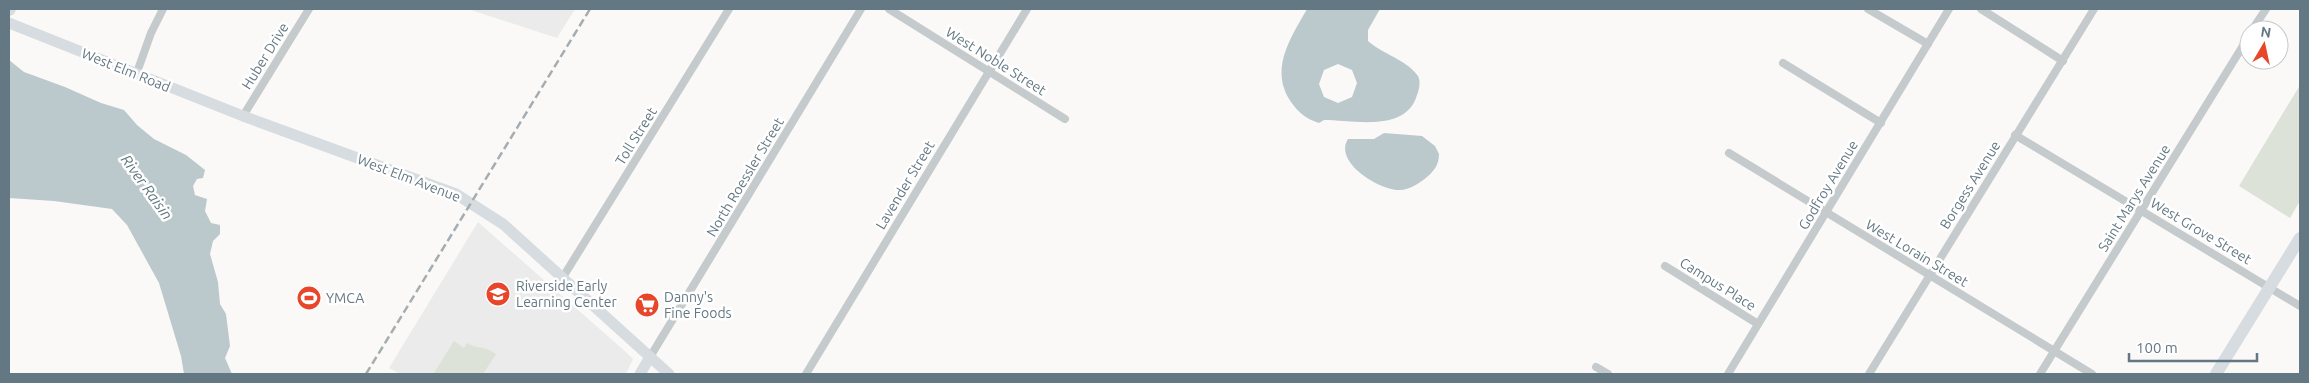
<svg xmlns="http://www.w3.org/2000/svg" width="2309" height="383" font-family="Ubuntu,sans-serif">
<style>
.built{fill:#eaebea}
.green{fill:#dce2d8}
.water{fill:#bbc9cc;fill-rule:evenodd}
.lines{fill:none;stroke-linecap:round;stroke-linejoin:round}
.street{stroke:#c5cacd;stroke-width:8}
.secondary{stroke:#d6dcdf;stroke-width:11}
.primary{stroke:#d6dcdf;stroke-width:12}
.rail{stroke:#a5adb2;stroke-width:2.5;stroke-dasharray:8 4;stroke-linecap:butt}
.labels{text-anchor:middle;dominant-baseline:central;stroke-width:5;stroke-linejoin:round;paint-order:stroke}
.street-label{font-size:14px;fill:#647883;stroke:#fff}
.poi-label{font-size:14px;fill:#647883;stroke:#fff;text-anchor:start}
.water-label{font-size:15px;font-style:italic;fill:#5f777c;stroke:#fff}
</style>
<rect width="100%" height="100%" fill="#faf9f7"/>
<!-- built -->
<g class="built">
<polygon points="468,9 575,9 557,38"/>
<polygon points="478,222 627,353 633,359 626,374 400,374 389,368"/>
</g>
<!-- green -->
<g class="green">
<polygon points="2300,85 2300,201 2290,218 2239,186"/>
<path d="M454,341L464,348L467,343C477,349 486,346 496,354L483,374L434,373Z"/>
</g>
<!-- water -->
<g class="water">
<path d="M1307,9H1380L1368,30V41C1382,54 1406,59 1418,76C1421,82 1419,90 1417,95C1406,133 1353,120 1324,120L1319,123C1306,119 1298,112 1291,102C1269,70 1290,39 1307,9ZM1338,64L1352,70L1357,83L1352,97L1338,103L1324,97L1319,84L1324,70Z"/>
<polygon points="9,60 24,72 65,87 101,103 124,110 137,125 154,139 186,155 205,170 203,178 197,179 193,186 195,195 207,199 205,211 211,223 220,225 220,234 213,241 210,254 218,282 220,304 226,314 230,346 225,358 232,374 184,374 181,356 159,283 127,225 112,209 54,201 9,198"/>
<path d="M1384,133L1422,136L1435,146L1439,154C1439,164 1435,170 1427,177C1420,183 1409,190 1400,190C1380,191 1333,162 1348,139H1374Z"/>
</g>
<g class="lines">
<!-- street -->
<g class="street">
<polyline points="889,9 1065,119"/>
<polyline points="1868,9 1928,44"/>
<polyline points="1981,9 2063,61"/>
<polyline points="2252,30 2266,9"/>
<polyline points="1783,63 1881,123"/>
<polyline points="136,75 151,33 163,9"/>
<polyline points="243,116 309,9"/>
<polyline points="2015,135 2300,306"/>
<polyline points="1729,153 2092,374"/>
<polyline points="1665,266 1758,324"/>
<polyline points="563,277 729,9"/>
<polyline points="650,357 861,9"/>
<polyline points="1596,367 1608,374"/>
<polyline points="806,374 1027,9"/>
<polyline points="1728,374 1949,9"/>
<polyline points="1869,374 2094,9"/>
<polyline points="2040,374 2249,36"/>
</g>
<!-- secondary -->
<g class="secondary">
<polyline points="9,23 243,116 456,194 503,224 669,374"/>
<polyline points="640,374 650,357"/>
</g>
<!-- primary -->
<g class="primary">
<polyline points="9,10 10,9"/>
<polyline points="2216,374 2300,238"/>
</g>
<!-- rail -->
<polyline class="rail" points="366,374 590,9"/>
</g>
<!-- icons -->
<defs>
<symbol id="school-disc" viewBox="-11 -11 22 22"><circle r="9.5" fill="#e7462a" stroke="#fff"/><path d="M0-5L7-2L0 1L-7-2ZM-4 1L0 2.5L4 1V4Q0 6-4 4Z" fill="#fff"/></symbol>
<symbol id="stadium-disc" viewBox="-11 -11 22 22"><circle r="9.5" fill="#e7462a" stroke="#fff"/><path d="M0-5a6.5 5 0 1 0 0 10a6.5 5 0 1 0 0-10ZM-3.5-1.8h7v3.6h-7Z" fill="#fff"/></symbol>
<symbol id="supermarket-disc" viewBox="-11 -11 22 22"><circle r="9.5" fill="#e7462a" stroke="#fff"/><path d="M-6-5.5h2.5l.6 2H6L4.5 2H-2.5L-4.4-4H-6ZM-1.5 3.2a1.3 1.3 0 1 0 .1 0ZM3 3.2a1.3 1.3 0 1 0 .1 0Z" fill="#fff"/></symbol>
</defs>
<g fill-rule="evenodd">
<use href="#school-disc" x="484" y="280" width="28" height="28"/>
<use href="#stadium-disc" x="295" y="284" width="28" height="28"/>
<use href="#supermarket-disc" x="633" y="291" width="28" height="28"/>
</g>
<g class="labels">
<!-- street labels -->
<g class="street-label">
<text transform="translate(265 56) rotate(-58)">Huber Drive</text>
<text transform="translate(996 61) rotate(32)">West Noble Street</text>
<text transform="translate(126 70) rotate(22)">West Elm Road</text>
<text transform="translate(636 136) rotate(-58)">Toll Street</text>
<text transform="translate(745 177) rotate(-59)">North Roessler Street</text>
<text transform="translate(409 178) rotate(21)">West Elm Avenue</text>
<text transform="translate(905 185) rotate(-59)">Lavender Street</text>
<text transform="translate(1828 185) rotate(-59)">Godfroy Avenue</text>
<text transform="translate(1970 185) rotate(-58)">Borgess Avenue</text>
<text transform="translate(2134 198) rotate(-58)">Saint Marys Avenue</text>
<text transform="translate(2201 231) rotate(31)">West Grove Street</text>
<text transform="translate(1917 253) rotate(31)">West Lorain Street</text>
<text transform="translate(1718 284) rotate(32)">Campus Place</text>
</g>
<!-- poi labels -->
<g class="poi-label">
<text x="516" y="286">Riverside Early<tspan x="516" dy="16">Learning Center</tspan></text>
<text x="664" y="297">Danny's<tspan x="664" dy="16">Fine Foods</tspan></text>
<text x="326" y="298">YMCA</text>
</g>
<!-- water labels -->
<g class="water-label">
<text transform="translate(147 187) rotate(54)">River Raisin</text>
</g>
</g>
<!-- border -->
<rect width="2309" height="383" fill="none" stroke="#647883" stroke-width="20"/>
<!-- north arrow -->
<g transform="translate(2264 45) rotate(9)"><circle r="24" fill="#ffffff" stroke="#c1c9cd"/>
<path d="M0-4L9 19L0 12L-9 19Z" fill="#e7462a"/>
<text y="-8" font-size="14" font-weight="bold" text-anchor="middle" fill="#647883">N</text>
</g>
<!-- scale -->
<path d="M2129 353v8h128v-8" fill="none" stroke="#647883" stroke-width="2.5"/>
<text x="2136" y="353" font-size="15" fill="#647883" stroke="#ffffff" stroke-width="4" paint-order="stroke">100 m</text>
</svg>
